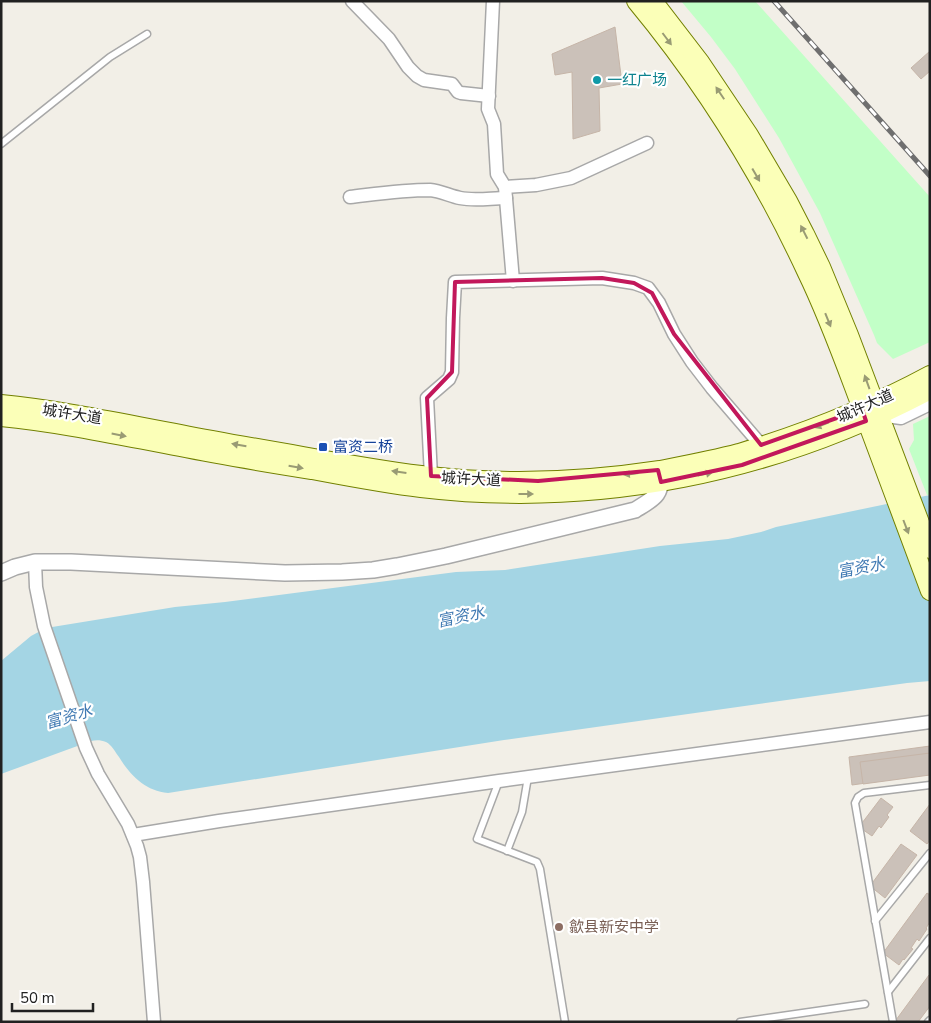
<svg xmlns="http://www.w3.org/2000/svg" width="931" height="1023" font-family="'Nunito Sans','Noto Sans SC',sans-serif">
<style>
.park{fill:#c2ffc7}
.water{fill:#a4d5e4}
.building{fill:#cbc1b9;stroke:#c6b5a8}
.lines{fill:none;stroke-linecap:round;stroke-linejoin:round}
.service-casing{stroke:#a8a8a8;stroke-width:9}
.minor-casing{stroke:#a8a8a8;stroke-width:15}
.tertiary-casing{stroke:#a8a8a8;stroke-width:18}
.secondary-casing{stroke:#728000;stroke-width:20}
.service{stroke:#fff;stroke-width:6}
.minor{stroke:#fff;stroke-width:12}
.tertiary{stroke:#fff;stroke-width:15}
.secondary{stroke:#fbffb8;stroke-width:18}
.rail-casing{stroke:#6f6f6f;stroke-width:5}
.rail{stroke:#fff;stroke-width:3;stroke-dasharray:9;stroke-linecap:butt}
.oneway{fill:#999b74}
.marked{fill:none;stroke:#c2185b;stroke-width:4;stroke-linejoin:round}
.culture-dot{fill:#0f9aa8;stroke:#fff;stroke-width:2}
.transit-dot{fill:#1a4fb4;stroke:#fff;stroke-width:2}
.education-dot{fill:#8d6e63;stroke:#fff;stroke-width:2}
.labels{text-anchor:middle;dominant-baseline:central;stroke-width:4.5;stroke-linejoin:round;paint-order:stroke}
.culture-label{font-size:15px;fill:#0d838f;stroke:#fff;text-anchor:start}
.street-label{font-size:15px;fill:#212121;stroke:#fff}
.transit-label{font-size:15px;fill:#164399;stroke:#fff;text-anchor:start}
.education-label{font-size:15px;fill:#785e54;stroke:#fff;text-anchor:start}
.water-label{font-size:16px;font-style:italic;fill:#407ab3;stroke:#fff}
</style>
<rect width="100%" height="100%" fill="#f2efe7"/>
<!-- park -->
<g class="park">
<polygon points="681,1 755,1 930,197 930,342 893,359 877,343 874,335 820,213 779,138 735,69 711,37"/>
<polygon points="930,416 930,495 927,495 909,449 914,440 913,424"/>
</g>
<!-- water -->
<path class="water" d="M930,495V681L907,683L504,740L168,793C145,791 130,775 119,757C115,752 112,745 106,742C101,740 96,740 91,741L1,774V661L31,636L46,628L175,607L225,602L456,572L505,570L660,546L728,539L761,532L776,527Z"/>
<!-- building -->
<g class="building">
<polygon points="615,27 622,84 599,88 600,131 573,139 572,72 555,75 552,54"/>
<polygon points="930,51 930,71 921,79 911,68"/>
<polygon points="930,746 930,774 852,785 849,757"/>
<polygon points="930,753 930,775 863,784 860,762"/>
<polygon points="881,798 893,807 887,815 889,817 881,828 879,826 872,836 859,827"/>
<polygon points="930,804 930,840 927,844 910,831"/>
<polygon points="901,844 917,855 885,898 870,886"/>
<polygon points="927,893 930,895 930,922 926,928 927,929 919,941 917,939 911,948 913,949 904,960 903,959 899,965 883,953"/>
<polygon points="929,975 930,1006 918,1022 899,1022 896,1020"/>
</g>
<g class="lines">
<defs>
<g id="service">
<polyline points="1,144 110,57 147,34"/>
<polyline points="499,781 477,839 537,862 540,869 565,1022"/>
<polyline points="507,851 522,812 528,777"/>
<polyline points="875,921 930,853"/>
<polyline points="888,992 930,938"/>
<polyline points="740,1022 865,1004"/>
<polyline points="893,1022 855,803 858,797 864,793 930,785"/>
<polyline points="928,1022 930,1020"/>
</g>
<g id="minor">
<polyline points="352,1 389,39 408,67 417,76 424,80 452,84 458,92 461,93 489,96"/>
<polyline points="493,1 488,109 494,124 497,174 505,187 513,281"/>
<polyline points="505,187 536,185 571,178 647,143"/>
<path d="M350,197C376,194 403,190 430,190C441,191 450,196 460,198C475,201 491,198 506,198"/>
<polyline points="879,415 901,418 930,404"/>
<polyline points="431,476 427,398 449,379 452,372 453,318 455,282 602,278 634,283 648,288 659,303 674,334 692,362 712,388 761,445"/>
<polyline points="35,562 36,587 44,626 86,748 98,774 128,824 137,846 140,857 143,882 154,1022"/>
<polyline points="133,835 219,821 499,781 930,722"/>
</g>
<path id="tertiary" d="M1,573L15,567L35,562H71L285,573L342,572L373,570L397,566L446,556L635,510C653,499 664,495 659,472"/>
<g id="secondary">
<path d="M636,1C704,83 762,176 807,273C828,316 844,361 861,406C884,468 907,529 930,591"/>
<polyline points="653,1 700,62 749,135 788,201 805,234 821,267 849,335 930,549"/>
<path d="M1,404C62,410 121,423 181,434C221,442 262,449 303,456C342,463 382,470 421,475C500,485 581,482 660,470C686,465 713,460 739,453C805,433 869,408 930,375"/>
<path d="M1,417C62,423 121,436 180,447C224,456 268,463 312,470C349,477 385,484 421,488C597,509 774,473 930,390"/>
</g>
</defs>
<!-- service casing -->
<use href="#service" class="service-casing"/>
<!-- minor casing -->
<use href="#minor" class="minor-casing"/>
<!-- tertiary casing -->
<use href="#tertiary" class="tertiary-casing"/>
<!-- secondary casing -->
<use href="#secondary" class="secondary-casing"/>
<!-- service -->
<use href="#service" class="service"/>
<!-- minor -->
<use href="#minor" class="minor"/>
<!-- tertiary -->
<use href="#tertiary" class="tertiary"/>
<!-- secondary -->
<use href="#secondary" class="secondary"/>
<defs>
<polyline id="rail" points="774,1 930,176"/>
</defs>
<!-- rail casing -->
<use href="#rail" class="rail-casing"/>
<!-- rail -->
<use href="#rail" class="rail"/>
</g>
<!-- one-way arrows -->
<defs><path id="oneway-solid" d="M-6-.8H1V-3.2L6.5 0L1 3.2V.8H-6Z" transform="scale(1.25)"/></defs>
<g class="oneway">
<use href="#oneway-solid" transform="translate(667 39) rotate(53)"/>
<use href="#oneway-solid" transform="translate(720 93) rotate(-124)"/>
<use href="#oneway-solid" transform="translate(756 175) rotate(60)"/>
<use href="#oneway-solid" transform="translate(804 232) rotate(-117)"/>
<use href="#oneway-solid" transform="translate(828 320) rotate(68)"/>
<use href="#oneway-solid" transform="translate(867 382) rotate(-110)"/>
<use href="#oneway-solid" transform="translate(822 425) rotate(159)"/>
<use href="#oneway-solid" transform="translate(119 435) rotate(11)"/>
<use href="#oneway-solid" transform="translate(239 445) rotate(-170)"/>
<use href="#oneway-solid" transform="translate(296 467) rotate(10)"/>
<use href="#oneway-solid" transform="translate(399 472) rotate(-172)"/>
<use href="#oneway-solid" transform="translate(631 474) rotate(173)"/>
<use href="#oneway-solid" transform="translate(705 474) rotate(-11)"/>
<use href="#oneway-solid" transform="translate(526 494)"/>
<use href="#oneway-solid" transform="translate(906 527) rotate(69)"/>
</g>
<!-- marked area -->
<path class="marked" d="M602,278L634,283L652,293L674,334L761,445L862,409L866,421L742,465L661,482L658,470L538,481L431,476L427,398L452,372L455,282Z"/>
<!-- markers -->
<circle class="culture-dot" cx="597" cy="80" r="5"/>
<rect class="transit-dot" x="318" y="442" width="10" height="10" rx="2.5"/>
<circle class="education-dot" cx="559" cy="927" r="5"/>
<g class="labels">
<!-- culture labels -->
<g class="culture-label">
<text x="607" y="80">一红广场</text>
</g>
<!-- street labels -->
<g class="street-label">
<text transform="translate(865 406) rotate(-24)">城许大道</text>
<text transform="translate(72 414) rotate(9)">城许大道</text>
<text transform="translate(471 479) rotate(3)">城许大道</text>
</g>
<!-- transit labels -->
<g class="transit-label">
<text x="333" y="447">富资二桥</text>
</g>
<!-- education labels -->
<g class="education-label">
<text x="569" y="927">歙县新安中学</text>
</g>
<!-- water labels -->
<g class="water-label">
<text transform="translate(861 568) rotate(-11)">富资水</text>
<text transform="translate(461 617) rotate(-12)">富资水</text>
<text transform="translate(69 717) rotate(-16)">富资水</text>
</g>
</g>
<!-- border -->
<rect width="931" height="1023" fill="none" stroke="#212121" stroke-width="5"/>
<!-- scale -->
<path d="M12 1003v8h81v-8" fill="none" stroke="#212121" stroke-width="2.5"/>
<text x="20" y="1003" font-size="15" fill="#212121" stroke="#ffffff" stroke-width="4" paint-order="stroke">50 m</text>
</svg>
